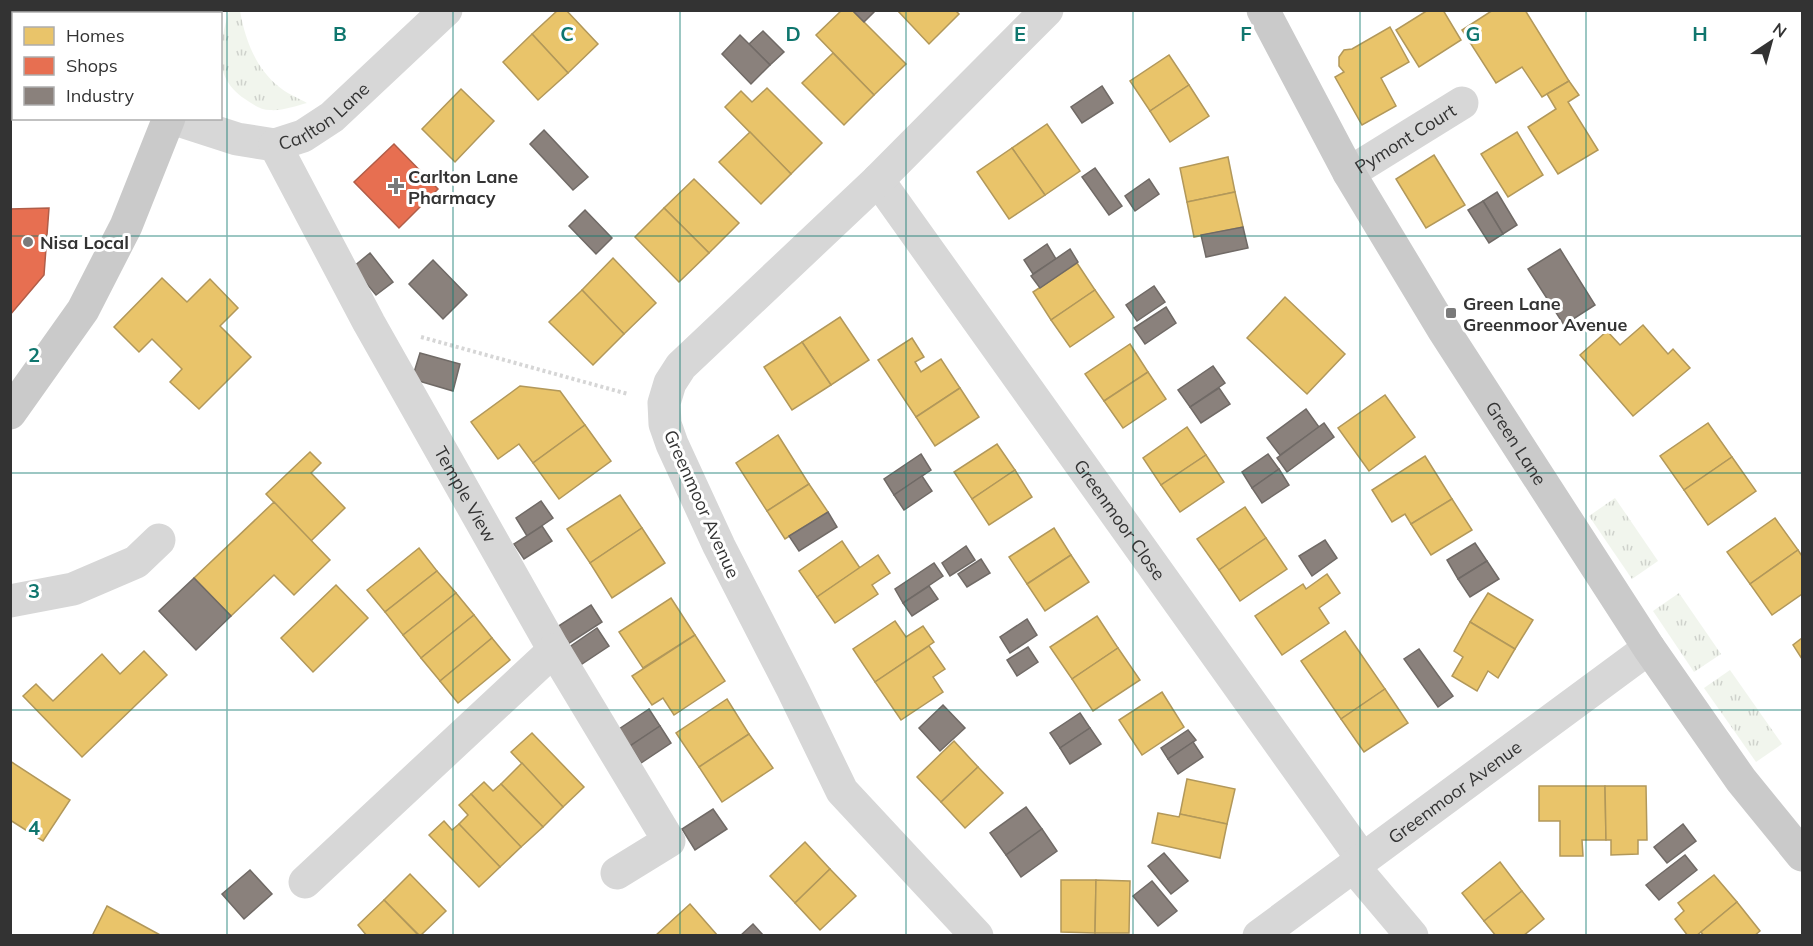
<svg xmlns="http://www.w3.org/2000/svg" width="1813" height="946" font-family="Mulish,sans-serif">
<style>
.grass{fill:url(#grass-tufts)}
.homes{fill:#e9c46a;stroke:#b2985a;stroke-width:1.5}
.shops{fill:#e76f51;stroke:#b15d48;stroke-width:1.5}
.industry{fill:#8a817c;stroke:#706a66;stroke-width:1.5}
.lines{fill:none;stroke-linecap:round;stroke-linejoin:round}
.path{stroke:#d6d6d6;stroke-width:4;stroke-dasharray:3 3;stroke-linecap:butt}
.minor{stroke:#d7d7d7;stroke-width:33}
.major{stroke:#cacaca;stroke-width:33}
.grid{fill:none;stroke:#0f766e;stroke-width:1.5;stroke-opacity:0.55}
.poi-dot{fill:#7a7a7a;stroke:#fff;stroke-width:2}
.labels{text-anchor:middle;dominant-baseline:central;stroke-width:6;stroke-linejoin:round;paint-order:stroke}
.street-label{font-size:18px;fill:#333;stroke:#fff}
.poi-label{font-size:18px;font-weight:bold;fill:#333;stroke:#fff;text-anchor:start}
.grid-label{font-size:20px;text-anchor:middle;font-weight:bold;fill:#0f766e;stroke:#fff;stroke-width:6;stroke-linejoin:round;paint-order:stroke}
</style>
<defs>
<pattern id="grass-tufts" width="24" height="20" patternUnits="userSpaceOnUse" patternTransform="scale(1.5)"><rect width="24" height="20" fill="#f1f5ed"/><path d="M3 7l-1-3M5 7V3M7 7l1-3M15 17l-1-3M17 17v-4M19 17l1-3" fill="none" stroke="#cfd2cc"/></pattern>
</defs>
<rect width="100%" height="100%" fill="#fff"/>
<!-- grass -->
<g class="grass">
<polygon points="108,11 108,10 156,11 155,13 108,13"/>
<path d="M229,11H240C245,39 255,67 278,86C286,93 298,98 307,103C296,106 282,111 270,110C261,110 252,104 245,99C211,76 220,44 229,11Z"/>
<polygon points="1615,498 1658,561 1632,579 1589,516"/>
<polygon points="1679,593 1721,654 1694,672 1653,611"/>
<polygon points="1730,670 1782,744 1756,762 1704,688"/>
</g>
<!-- homes -->
<g class="homes">
<polygon points="558,10 566,10 598,44 568,73 532,34"/>
<polygon points="842,10 852,10 906,64 874,95 816,35"/>
<polygon points="897,10 955,10 959,14 929,44"/>
<polygon points="1428,10 1443,10 1461,40 1419,67 1396,30"/>
<polygon points="1493,10 1525,10 1569,81 1542,97 1522,67 1496,83 1462,30"/>
<polygon points="1390,27 1409,62 1381,78 1396,106 1362,125 1335,77 1344,72 1339,66 1339,57 1344,50 1352,49"/>
<polygon points="532,34 568,73 538,100 503,62"/>
<polygon points="833,53 874,95 844,125 802,83"/>
<polygon points="1169,55 1189,85 1150,111 1130,81"/>
<polygon points="1569,81 1579,95 1568,102 1598,150 1558,174 1528,127 1556,109 1547,94"/>
<polygon points="1189,85 1209,116 1170,142 1150,111"/>
<polygon points="767,88 822,143 791,174 725,107 741,91 752,102"/>
<polygon points="461,89 494,121 455,162 422,129"/>
<polygon points="1047,124 1080,171 1045,195 1012,148"/>
<polygon points="750,132 791,174 761,204 719,162"/>
<polygon points="1517,132 1543,175 1508,197 1481,154"/>
<polygon points="1012,148 1045,195 1009,219 977,172"/>
<polygon points="1434,155 1465,205 1426,228 1396,179"/>
<polygon points="1228,157 1235,192 1187,202 1180,168"/>
<polygon points="694,179 739,223 709,253 664,208"/>
<polygon points="1235,192 1243,227 1194,237 1187,202"/>
<polygon points="664,208 709,253 679,282 635,237"/>
<polygon points="613,258 656,303 624,334 582,290"/>
<polygon points="1077,263 1095,290 1051,320 1033,292"/>
<polygon points="162,278 187,302 210,279 238,308 220,326 251,357 199,409 170,382 182,369 152,339 139,352 114,327"/>
<polygon points="582,290 624,334 593,365 549,322"/>
<polygon points="1095,290 1114,317 1070,347 1051,320"/>
<polygon points="1285,297 1345,354 1307,394 1247,338"/>
<polygon points="840,317 869,360 831,385 802,342"/>
<polygon points="1643,325 1668,354 1673,349 1690,368 1633,416 1580,355 1607,331 1620,345"/>
<polygon points="912,338 924,357 915,362 921,372 941,359 960,388 916,417 878,360"/>
<polygon points="802,342 831,385 792,410 764,367"/>
<polygon points="1130,344 1148,372 1104,401 1085,374"/>
<polygon points="1148,372 1166,399 1123,428 1104,401"/>
<polygon points="520,386 560,391 585,425 533,463 519,444 498,459 471,422"/>
<polygon points="960,388 979,417 935,446 916,417"/>
<polygon points="1385,395 1415,437 1369,471 1338,428"/>
<polygon points="1708,423 1732,457 1684,490 1660,456"/>
<polygon points="585,425 611,461 559,499 533,463"/>
<polygon points="1187,427 1206,455 1161,485 1143,458"/>
<polygon points="778,435 809,484 767,511 736,463"/>
<polygon points="997,444 1015,470 972,499 954,472"/>
<polygon points="310,452 321,463 311,473 345,508 311,541 266,494"/>
<polygon points="1206,455 1224,482 1180,512 1161,485"/>
<polygon points="1425,456 1452,499 1411,524 1405,514 1392,522 1372,490"/>
<polygon points="1732,457 1756,491 1708,525 1684,490"/>
<polygon points="1015,470 1032,497 989,525 972,499"/>
<polygon points="809,484 828,512 785,539 767,511"/>
<polygon points="620,495 642,528 590,563 567,529"/>
<polygon points="1452,499 1472,530 1431,555 1411,524"/>
<polygon points="274,502 330,560 294,595 274,575 231,616 194,578"/>
<polygon points="1245,507 1266,538 1219,570 1197,539"/>
<polygon points="1775,518 1798,550 1750,584 1727,552"/>
<polygon points="642,528 665,563 612,598 590,563"/>
<polygon points="1054,528 1071,555 1027,584 1009,557"/>
<polygon points="1266,538 1287,569 1240,601 1219,570"/>
<polygon points="842,541 860,568 817,597 799,571"/>
<polygon points="419,548 437,571 385,612 367,590"/>
<polygon points="1798,550 1802,556 1802,594 1772,615 1750,584"/>
<polygon points="878,555 890,573 872,585 878,594 835,623 817,597"/>
<polygon points="1071,555 1089,582 1045,611 1027,584"/>
<polygon points="437,571 456,593 403,635 385,612"/>
<polygon points="1327,574 1340,593 1319,608 1329,623 1282,655 1255,616 1303,584 1306,589"/>
<polygon points="336,585 368,618 313,672 281,638"/>
<polygon points="456,593 474,615 421,658 403,635"/>
<polygon points="1488,593 1533,620 1515,649 1470,622"/>
<polygon points="671,598 695,635 643,668 619,632"/>
<polygon points="474,615 492,638 440,681 421,658"/>
<polygon points="1097,616 1118,648 1072,679 1050,647"/>
<polygon points="895,621 906,637 923,626 934,642 875,682 853,649"/>
<polygon points="1470,622 1515,649 1498,678 1488,671 1477,691 1452,676 1463,657 1454,651"/>
<polygon points="1345,631 1385,689 1341,719 1301,661"/>
<polygon points="695,635 725,681 674,715 663,698 652,705 632,676"/>
<polygon points="492,638 510,660 458,703 440,681"/>
<polygon points="1802,638 1802,659 1793,645"/>
<polygon points="929,646 945,669 933,677 943,692 901,720 875,682"/>
<polygon points="1118,648 1140,680 1093,711 1072,679"/>
<polygon points="144,651 167,675 82,757 23,696 36,684 53,701 102,654 120,674"/>
<polygon points="1385,689 1408,723 1364,752 1341,719"/>
<polygon points="1162,692 1184,727 1142,755 1119,720"/>
<polygon points="727,699 749,734 699,767 676,733"/>
<polygon points="532,733 584,787 563,807 511,752"/>
<polygon points="749,734 773,768 722,802 699,767"/>
<polygon points="954,741 978,767 941,802 917,777"/>
<polygon points="10,761 70,800 43,841 10,820"/>
<polygon points="522,763 563,807 543,827 501,784"/>
<polygon points="978,767 1003,793 965,828 941,802"/>
<polygon points="1187,779 1235,789 1227,824 1180,814"/>
<polygon points="484,782 493,791 501,784 543,827 521,847 471,794"/>
<polygon points="1539,786 1605,786 1606,840 1582,840 1583,856 1560,856 1560,821 1539,821"/>
<polygon points="1605,786 1646,786 1647,840 1638,840 1638,854 1611,855 1611,840 1606,840"/>
<polygon points="471,794 521,847 500,867 459,824 468,815 459,805"/>
<polygon points="1158,813 1179,817 1180,814 1227,824 1220,858 1152,843"/>
<polygon points="444,821 452,830 459,824 500,867 479,887 429,835"/>
<polygon points="805,842 830,869 795,903 770,876"/>
<polygon points="1500,862 1522,891 1484,921 1462,893"/>
<polygon points="830,869 856,896 820,930 795,903"/>
<polygon points="410,874 446,911 420,936 384,900"/>
<polygon points="1714,875 1737,902 1696,936 1688,936 1675,919 1684,911 1678,903"/>
<polygon points="1061,880 1096,880 1095,933 1061,932"/>
<polygon points="1096,880 1130,881 1129,933 1095,933"/>
<polygon points="1522,891 1544,919 1523,936 1496,936 1484,921"/>
<polygon points="384,900 419,936 367,936 358,925"/>
<polygon points="1737,902 1760,931 1754,936 1704,936 1701,932"/>
<polygon points="690,904 718,936 655,936"/>
<polygon points="107,906 162,936 92,936"/>
</g>
<!-- shops -->
<g class="shops">
<polygon points="394,144 438,189 399,228 354,182"/>
<polygon points="49,208 44,275 10,315 10,209"/>
</g>
<!-- industry -->
<g class="industry">
<polygon points="852,10 873,10 874,12 864,22"/>
<polygon points="763,31 784,52 770,65 749,44"/>
<polygon points="740,35 770,65 751,84 722,54"/>
<polygon points="1102,86 1113,103 1082,123 1071,107"/>
<polygon points="544,130 588,177 573,190 530,144"/>
<polygon points="1095,168 1122,206 1109,215 1082,177"/>
<polygon points="1149,179 1159,194 1135,211 1125,196"/>
<polygon points="1497,192 1517,225 1503,234 1483,201"/>
<polygon points="1483,201 1503,234 1489,243 1468,210"/>
<polygon points="585,210 612,238 596,254 569,226"/>
<polygon points="1243,227 1248,248 1206,257 1201,235"/>
<polygon points="1047,244 1056,259 1033,274 1024,260"/>
<polygon points="1070,249 1078,262 1040,288 1031,276"/>
<polygon points="1560,249 1595,305 1564,325 1528,269"/>
<polygon points="370,253 393,282 376,295 353,267"/>
<polygon points="433,260 467,295 443,319 409,284"/>
<polygon points="1154,286 1165,302 1137,321 1126,305"/>
<polygon points="1166,307 1176,323 1145,344 1134,328"/>
<polygon points="420,353 460,364 453,391 412,379"/>
<polygon points="1213,366 1225,383 1190,407 1178,390"/>
<polygon points="1219,388 1230,404 1201,423 1190,407"/>
<polygon points="1306,409 1319,427 1280,455 1267,438"/>
<polygon points="1324,423 1334,437 1287,472 1277,458"/>
<polygon points="921,454 931,470 894,495 884,479"/>
<polygon points="1268,454 1279,469 1252,488 1242,472"/>
<polygon points="1279,469 1289,485 1262,503 1252,488"/>
<polygon points="922,476 932,491 904,510 894,495"/>
<polygon points="541,501 553,518 527,536 516,518"/>
<polygon points="828,512 837,527 799,551 789,536"/>
<polygon points="542,526 552,541 524,559 514,544"/>
<polygon points="1325,540 1337,558 1312,576 1299,556"/>
<polygon points="1475,543 1487,561 1458,579 1447,560"/>
<polygon points="966,546 975,560 950,576 942,563"/>
<polygon points="981,559 990,573 967,587 958,574"/>
<polygon points="1487,561 1499,579 1470,597 1458,579"/>
<polygon points="934,563 943,576 903,603 895,589"/>
<polygon points="194,578 231,616 196,650 159,611"/>
<polygon points="929,586 938,599 912,616 903,603"/>
<polygon points="591,605 602,622 568,644 557,627"/>
<polygon points="1027,619 1037,635 1010,653 1000,637"/>
<polygon points="597,628 609,646 576,668 565,650"/>
<polygon points="1028,647 1038,662 1017,676 1007,660"/>
<polygon points="1419,649 1453,696 1438,707 1404,659"/>
<polygon points="943,705 965,728 940,751 919,728"/>
<polygon points="649,709 660,726 630,746 619,729"/>
<polygon points="1080,713 1090,728 1060,748 1050,733"/>
<polygon points="660,726 671,743 641,763 630,746"/>
<polygon points="1090,728 1101,744 1070,764 1060,748"/>
<polygon points="1188,730 1196,740 1168,759 1161,748"/>
<polygon points="1193,742 1203,757 1178,774 1168,759"/>
<polygon points="1026,807 1042,829 1006,855 990,833"/>
<polygon points="713,809 727,829 695,850 682,829"/>
<polygon points="1683,824 1696,841 1667,863 1654,847"/>
<polygon points="1042,829 1057,851 1021,877 1006,855"/>
<polygon points="1164,853 1188,881 1171,894 1148,866"/>
<polygon points="1685,855 1697,870 1659,900 1646,885"/>
<polygon points="250,870 272,894 244,919 222,894"/>
<polygon points="1152,881 1177,911 1158,926 1133,896"/>
<polygon points="753,924 764,936 740,936"/>
</g>
<g class="lines">
<!-- path -->
<polyline class="path" points="421,337 628,394"/>
<!-- minor -->
<g class="minor">
<polyline points="10,100 14,100"/>
<path id="s1" d="M172,118L237,139L275,145L303,136L332,117L446,10"/>
<path id="s2" d="M275,145L369,323L554,650L669,841L617,873"/>
<path id="s3" d="M1349,173L1462,103"/>
<path id="s4" d="M878,180L1363,860"/>
<polyline points="10,601 73,589 136,562 159,540"/>
<polyline points="1353,866 1412,936"/>
<polyline points="305,882 554,650"/>
<polyline points="977,936 842,791 793,690 719,546 672,444 665,424 664,403 670,383 681,366 878,180 1047,10"/>
<path id="s5" d="M1259,936L1649,648"/>
</g>
<!-- major -->
<g class="major">
<path id="s6" d="M1263,10L1349,173L1443,329L1649,648L1741,780L1802,855"/>
<polyline points="194,14 195,10"/>
<polyline points="10,413 83,310 126,226 169,118"/>
</g>
</g>
<!-- grid -->
<path class="grid" d="M227,10V936M453,10V936M680,10V936M906,10V936M1133,10V936M1360,10V936M1586,10V936M10,236H1802M10,473H1802M10,710H1802"/>
<!-- markers -->
<g class="poi-dot">
<path d="M393 177h6v6h6v6h-6v6h-6v-6h-6v-6h6z"/>
<circle cx="28" cy="242" r="6"/>
<rect x="1445" y="307" width="12" height="12" rx="3"/>
</g>
<g class="labels">
<!-- street labels -->
<g class="street-label">
<text stroke="none"><textPath href="#s1" startOffset="164">Carlton Lane</textPath></text>
<text stroke="none"><textPath href="#s3" startOffset="66">Pymont Court</textPath></text>
<text stroke="none"><textPath href="#s6" startOffset="502">Green Lane</textPath></text>
<text stroke="none"><textPath href="#s2" startOffset="398">Temple View</textPath></text>
<text transform="translate(702 504) rotate(66)">Greenmoor Avenue</text>
<text stroke="none"><textPath href="#s4" startOffset="417">Greenmoor Close</textPath></text>
<text stroke="none"><textPath href="#s5" startOffset="243">Greenmoor Avenue</textPath></text>
</g>
<!-- poi labels -->
<g class="poi-label">
<text x="408" y="176">Carlton Lane<tspan x="408" dy="21">Pharmacy</tspan></text>
<text x="40" y="242">Nisa Local</text>
<text x="1463" y="303">Green Lane<tspan x="1463" dy="21">Greenmoor Avenue</tspan></text>
</g>
</g>
<g class="grid-label">
<text x="340" y="41">B</text>
<text x="567" y="41">C</text>
<text x="793" y="41">D</text>
<text x="1020" y="41">E</text>
<text x="1246" y="41">F</text>
<text x="1473" y="41">G</text>
<text x="1700" y="41">H</text>
<text x="34" y="362">2</text>
<text x="34" y="598">3</text>
<text x="34" y="835">4</text>
</g>
<!-- border -->
<rect width="1813" height="946" fill="none" stroke="#333333" stroke-width="24"/>
<!-- legend -->
<rect x="12" y="12" width="210" height="108" fill="#ffffff" stroke="#adadad" stroke-width="1.5"/>
<rect x="24" y="27" width="30" height="18" fill="#e9c46a" stroke="#adadad" stroke-width="1.5"/>
<text x="66" y="42" font-size="18" fill="#333333">Homes</text>
<rect x="24" y="57" width="30" height="18" fill="#e76f51" stroke="#adadad" stroke-width="1.5"/>
<text x="66" y="72" font-size="18" fill="#333333">Shops</text>
<rect x="24" y="87" width="30" height="18" fill="#8a817c" stroke="#adadad" stroke-width="1.5"/>
<text x="66" y="102" font-size="18" fill="#333333">Industry</text>
<!-- north arrow -->
<g transform="translate(1771 42) rotate(36)" stroke="#ffffff" stroke-width="4.5" paint-order="stroke">
<path d="M0-4.5L10 22L0 15L-10 22Z" fill="#333333"/>
<text y="-9" font-size="16" font-weight="bold" text-anchor="middle" fill="#333333">N</text>
</g>
</svg>
